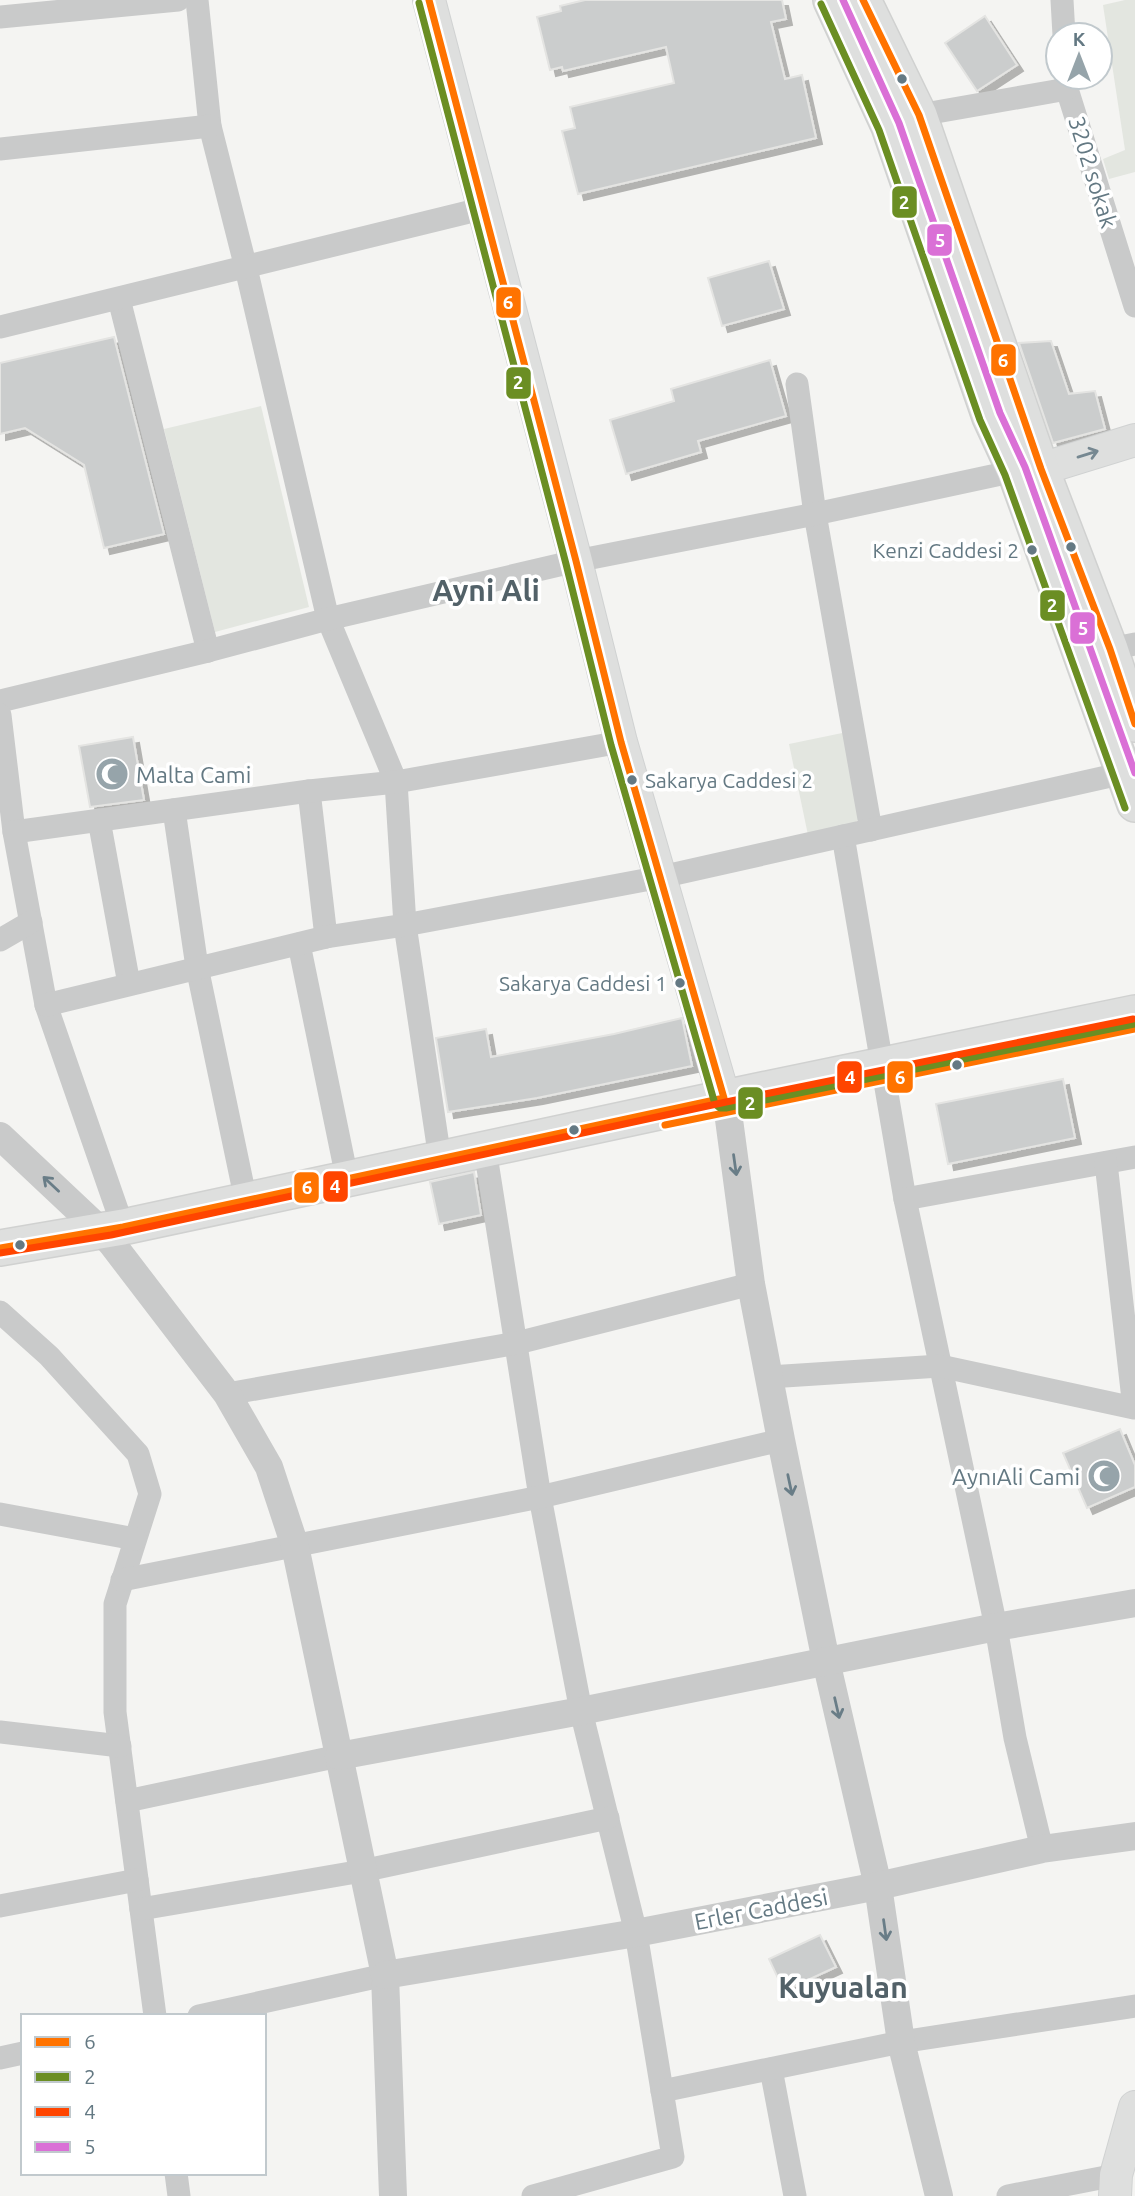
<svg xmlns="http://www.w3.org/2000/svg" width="1135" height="2196" font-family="Ubuntu,sans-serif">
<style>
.green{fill:#e3e6e0}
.building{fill:#cbcdcd;stroke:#e4e4e2;stroke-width:2;filter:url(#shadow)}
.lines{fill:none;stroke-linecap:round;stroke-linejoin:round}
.secondary-casing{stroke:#d0d2d2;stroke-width:34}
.primary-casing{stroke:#d0d1d0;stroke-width:38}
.minor{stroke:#c9caca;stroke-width:23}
.tertiary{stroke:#c9caca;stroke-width:28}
.secondary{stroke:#dedfde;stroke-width:32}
.primary{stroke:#dedfde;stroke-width:35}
.bus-1-casing{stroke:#fff;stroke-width:12}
.bus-2-casing{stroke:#fff;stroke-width:12}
.bus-3-casing{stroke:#fff;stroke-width:12}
.bus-4-casing{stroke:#fff;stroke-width:12}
.bus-1{stroke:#ff7300;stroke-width:7}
.bus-2{stroke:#6b8e23;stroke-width:7}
.bus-3{stroke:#ff4500;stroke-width:7}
.bus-4{stroke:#da70d6;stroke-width:7}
.oneway{stroke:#768891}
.oneway2{stroke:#697d87}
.bus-dot{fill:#647983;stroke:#fff;stroke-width:2.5}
.labels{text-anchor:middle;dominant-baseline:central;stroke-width:7;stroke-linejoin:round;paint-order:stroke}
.bus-label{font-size:21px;fill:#647983;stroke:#fff;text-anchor:end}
.street-label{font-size:23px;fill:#647983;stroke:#fff}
.poi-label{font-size:23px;fill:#647983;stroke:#fff;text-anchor:start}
.district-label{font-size:30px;font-weight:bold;fill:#526168;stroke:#fff}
.line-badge{stroke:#fff;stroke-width:2.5}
.badge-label{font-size:19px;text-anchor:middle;font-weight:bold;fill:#fff}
</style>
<defs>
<filter id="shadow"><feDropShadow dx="6" dy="6" stdDeviation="0" flood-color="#0004"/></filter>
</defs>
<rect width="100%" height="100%" fill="#f4f4f2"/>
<!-- green -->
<g class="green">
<polygon points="1125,0 1135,0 1135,172 1109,179 1103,159 1125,150 1103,5"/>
<polygon points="261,406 309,607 215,632 164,429"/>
<polygon points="847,732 861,818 846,829 808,835 789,744"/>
</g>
<!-- building -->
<g class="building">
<polygon points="585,0 782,0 786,19 771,22 785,79 802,75 816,138 578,194 562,131 575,128 570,107 674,83 666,47 563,71 562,67 550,70 537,17 561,11 560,6"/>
<polygon points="985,16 1017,65 977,91 945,43"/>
<polygon points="769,261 784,309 722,326 708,278"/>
<polygon points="114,337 164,534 104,548 84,465 25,428 0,434 0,363"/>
<polygon points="1051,341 1069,394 1095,391 1105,429 1053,443 1019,343"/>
<polygon points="770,360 786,416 698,441 701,452 626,474 610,420 674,401 671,389"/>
<polygon points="133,737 144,800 90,807 79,746"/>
<polygon points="682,1018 692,1066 537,1098 448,1112 436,1038 486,1029 491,1057 614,1034"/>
<polygon points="1063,1079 1075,1138 948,1164 936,1104"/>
<polygon points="474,1172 481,1215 439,1224 430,1182"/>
<polygon points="1120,1429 1135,1465 1135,1487 1087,1508 1063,1453"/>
<polygon points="820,1935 836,1967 784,1991 769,1959"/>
</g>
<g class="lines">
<defs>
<g id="secondary">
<polyline points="429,0 576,561 621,742 724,1098"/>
<polyline points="1041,469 1135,440"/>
<polyline points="1115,2196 1116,2175 1135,2107"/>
</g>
<g id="primary">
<polyline points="831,0 889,126 990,417 1015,471 1135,804"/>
<polyline points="863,0 919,115 1041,469 1110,649 1135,724"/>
<polyline points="0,1248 123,1227 724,1098 1135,1013"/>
</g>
</defs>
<!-- secondary casing -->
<use href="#secondary" class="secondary-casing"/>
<!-- primary casing -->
<use href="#primary" class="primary-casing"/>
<!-- minor -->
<g class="minor">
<polyline points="197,0 210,126 246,268 328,619 396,782 405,925 440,1159"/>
<polyline points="1062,0 1064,35"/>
<polyline points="0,17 178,0"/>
<polyline points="1066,77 1067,89 1135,306"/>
<polyline points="919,115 1067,89"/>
<polyline points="0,149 210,126"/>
<polyline points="119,299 208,651"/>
<polyline points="0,327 485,208"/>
<polyline points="797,384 815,514 871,830"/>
<polyline points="1110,649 1135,644"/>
<polyline points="0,701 208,651 328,619 576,561 815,514 1015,471"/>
<polyline points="0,715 14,832 46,1005 123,1227"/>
<polyline points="309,791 326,937"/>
<polyline points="174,810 197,967 246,1201"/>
<polyline points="99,820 129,984"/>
<polyline points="14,832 309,791 396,782 621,742"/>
<polyline points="843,836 905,1199 996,1627 1015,1738 1042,1849"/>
<polyline points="0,940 31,922"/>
<polyline points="299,944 347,1178"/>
<polyline points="46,1005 326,937 405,925 661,877 1124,773"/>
<polyline points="485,1149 540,1497 581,1711 636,1933 673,2157 533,2196"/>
<polyline points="905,1199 1135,1157"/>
<polyline points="0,1312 49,1356 138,1454 150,1494 115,1604 115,1712 155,2016"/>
<polyline points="769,1377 940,1366 1134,1408 1106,1163"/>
<polyline points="227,1394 517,1343 751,1284"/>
<polyline points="0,1514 135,1539"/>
<polyline points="122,1580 540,1497 781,1440"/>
<polyline points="0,1732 120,1746"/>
<polyline points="127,1801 339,1756"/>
<polyline points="0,1906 137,1880"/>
<polyline points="141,1909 362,1871 608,1818"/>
<polyline points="199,2016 385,1975"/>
<polyline points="0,2058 23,2053"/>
<polyline points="771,2069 795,2196"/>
<polyline points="662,2091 901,2042 1135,2006"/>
<polyline points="176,2173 179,2196"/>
<polyline points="1008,2196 1116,2175"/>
</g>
<!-- tertiary -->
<g class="tertiary">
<polyline points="724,1098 728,1112 751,1284 781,1440 826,1661 878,1886 901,2042 939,2196"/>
<polyline points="0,1136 101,1231 113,1245 227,1394 269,1467 295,1546 385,1975 393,2196"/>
<polyline points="339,1756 581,1711 996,1627 1135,1603"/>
<polyline points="385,1975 636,1933 878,1886 1042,1849 1135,1836"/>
</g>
<!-- secondary -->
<use href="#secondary" class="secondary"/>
<!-- primary -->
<use href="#primary" class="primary"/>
<defs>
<g id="bus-1">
<polyline points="863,0 919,115 1041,469 1110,649 1135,724"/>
<polyline points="665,1125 1135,1029"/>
<polyline points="0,1248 123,1227 724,1098 621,742 576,561 429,0"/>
</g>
<g id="bus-2">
<polyline points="419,3 566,564 611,745 715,1104 720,1108 726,1108 1135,1024"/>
<polyline points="821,4 879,130 980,420 1005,475 1125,808"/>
</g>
<polyline id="bus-3" points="0,1253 111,1235 726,1102 1133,1019"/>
<polyline id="bus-4" points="843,0 899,123 1000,413 1025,467 1135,773"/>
</defs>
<!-- bus-1 casing -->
<use href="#bus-1" class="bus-1-casing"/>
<!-- bus-2 casing -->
<use href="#bus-2" class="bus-2-casing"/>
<!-- bus-3 casing -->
<use href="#bus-3" class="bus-3-casing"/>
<!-- bus-4 casing -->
<use href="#bus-4" class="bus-4-casing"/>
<!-- bus-1 -->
<use href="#bus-1" class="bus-1"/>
<!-- bus-2 -->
<use href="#bus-2" class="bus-2"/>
<!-- bus-3 -->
<use href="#bus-3" class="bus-3"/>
<!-- bus-4 -->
<use href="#bus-4" class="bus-4"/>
</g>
<!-- one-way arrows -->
<defs><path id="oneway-shaft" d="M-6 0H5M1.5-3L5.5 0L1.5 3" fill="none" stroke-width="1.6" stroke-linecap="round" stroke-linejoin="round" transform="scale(1.75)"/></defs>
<use class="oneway" href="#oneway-shaft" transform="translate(1088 454) rotate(-17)"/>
<g class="oneway2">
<use href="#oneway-shaft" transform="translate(735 1165) rotate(82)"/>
<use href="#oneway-shaft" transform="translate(51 1184) rotate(-137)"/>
<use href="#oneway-shaft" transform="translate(790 1485) rotate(78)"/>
<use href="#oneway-shaft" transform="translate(837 1708) rotate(77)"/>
<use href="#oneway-shaft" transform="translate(885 1930) rotate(82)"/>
</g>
<!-- icons -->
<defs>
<symbol id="mosque-disc" viewBox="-11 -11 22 22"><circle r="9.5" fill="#96a4aa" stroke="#fff"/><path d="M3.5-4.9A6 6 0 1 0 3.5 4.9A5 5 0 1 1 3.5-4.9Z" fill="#fff"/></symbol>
</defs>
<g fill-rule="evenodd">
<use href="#mosque-disc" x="93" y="755" width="38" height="38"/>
<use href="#mosque-disc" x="1085" y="1457" width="38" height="38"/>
</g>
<!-- markers -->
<g class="bus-dot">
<circle cx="902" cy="79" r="6"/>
<circle cx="1071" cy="547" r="6"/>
<circle cx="1032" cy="550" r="6"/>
<circle cx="632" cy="780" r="6"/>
<circle cx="680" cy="983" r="6"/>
<circle cx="957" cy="1065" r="6"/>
<circle cx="574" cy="1130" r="6"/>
<circle cx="20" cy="1245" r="6"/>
</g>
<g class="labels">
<!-- bus labels -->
<g class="bus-label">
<text x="1019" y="550">Kenzi Caddesi 2</text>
<text x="645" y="780" text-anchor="start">Sakarya Caddesi 2</text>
<text x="667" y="983">Sakarya Caddesi 1</text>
</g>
<!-- street labels -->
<g class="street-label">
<text transform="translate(1093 172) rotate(73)">3202 sokak</text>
<text transform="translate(761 1909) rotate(-11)">Erler Caddesi</text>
</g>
<!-- poi labels -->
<g class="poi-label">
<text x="136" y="774">Malta Cami</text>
<text x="1080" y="1476" text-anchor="end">AynıAli Cami</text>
</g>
<!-- district labels -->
<g class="district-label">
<text x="486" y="590">Ayni Ali</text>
<text x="843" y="1987">Kuyualan</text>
</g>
</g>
<g class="line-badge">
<rect x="891" y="185" width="27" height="34" rx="7" fill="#6b8e23"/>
<rect x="926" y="223" width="27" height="34" rx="7" fill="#da70d6"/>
<rect x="495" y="286" width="27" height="33" rx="7" fill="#ff7300"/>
<rect x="990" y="343" width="27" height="34" rx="7" fill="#ff7300"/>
<rect x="505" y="366" width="27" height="34" rx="7" fill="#6b8e23"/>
<rect x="1039" y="589" width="27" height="33" rx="7" fill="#6b8e23"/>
<rect x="1069" y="611" width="27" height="34" rx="7" fill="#da70d6"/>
<rect x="836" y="1060" width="27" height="34" rx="7" fill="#ff4500"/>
<rect x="886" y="1060" width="28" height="34" rx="7" fill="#ff7300"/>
<rect x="737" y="1086" width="27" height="34" rx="7" fill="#6b8e23"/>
<rect x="322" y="1170" width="27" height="33" rx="7" fill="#ff4500"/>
<rect x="293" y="1171" width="27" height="33" rx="7" fill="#ff7300"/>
</g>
<g class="badge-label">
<text x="904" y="209">2</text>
<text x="940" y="247">5</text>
<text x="508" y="309">6</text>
<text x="1003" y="367">6</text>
<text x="518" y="389">2</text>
<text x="1052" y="612">2</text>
<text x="1083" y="635">5</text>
<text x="850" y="1084">4</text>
<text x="900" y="1084">6</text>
<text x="750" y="1110">2</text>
<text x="335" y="1193">4</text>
<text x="307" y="1194">6</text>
</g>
<!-- legend -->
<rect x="21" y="2014" width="245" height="161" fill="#ffffff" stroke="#c1c9cd" stroke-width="2"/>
<rect x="35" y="2037" width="35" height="10" fill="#ff7300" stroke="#c1c9cd" stroke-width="2"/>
<text x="84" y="2049" font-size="21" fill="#647983">6</text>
<rect x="35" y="2072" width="35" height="10" fill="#6b8e23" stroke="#c1c9cd" stroke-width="2"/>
<text x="84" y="2084" font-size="21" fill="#647983">2</text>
<rect x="35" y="2107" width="35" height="10" fill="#ff4500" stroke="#c1c9cd" stroke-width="2"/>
<text x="84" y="2119" font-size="21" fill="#647983">4</text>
<rect x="35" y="2142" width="35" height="10" fill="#da70d6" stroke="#c1c9cd" stroke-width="2"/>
<text x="84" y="2154" font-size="21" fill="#647983">5</text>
<!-- north arrow -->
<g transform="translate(1079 56)"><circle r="33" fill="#ffffff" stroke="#c1c9cd" stroke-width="2"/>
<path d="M0-5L12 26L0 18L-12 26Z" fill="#96a4aa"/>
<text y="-10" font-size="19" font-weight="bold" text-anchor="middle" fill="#647983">K</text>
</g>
</svg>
